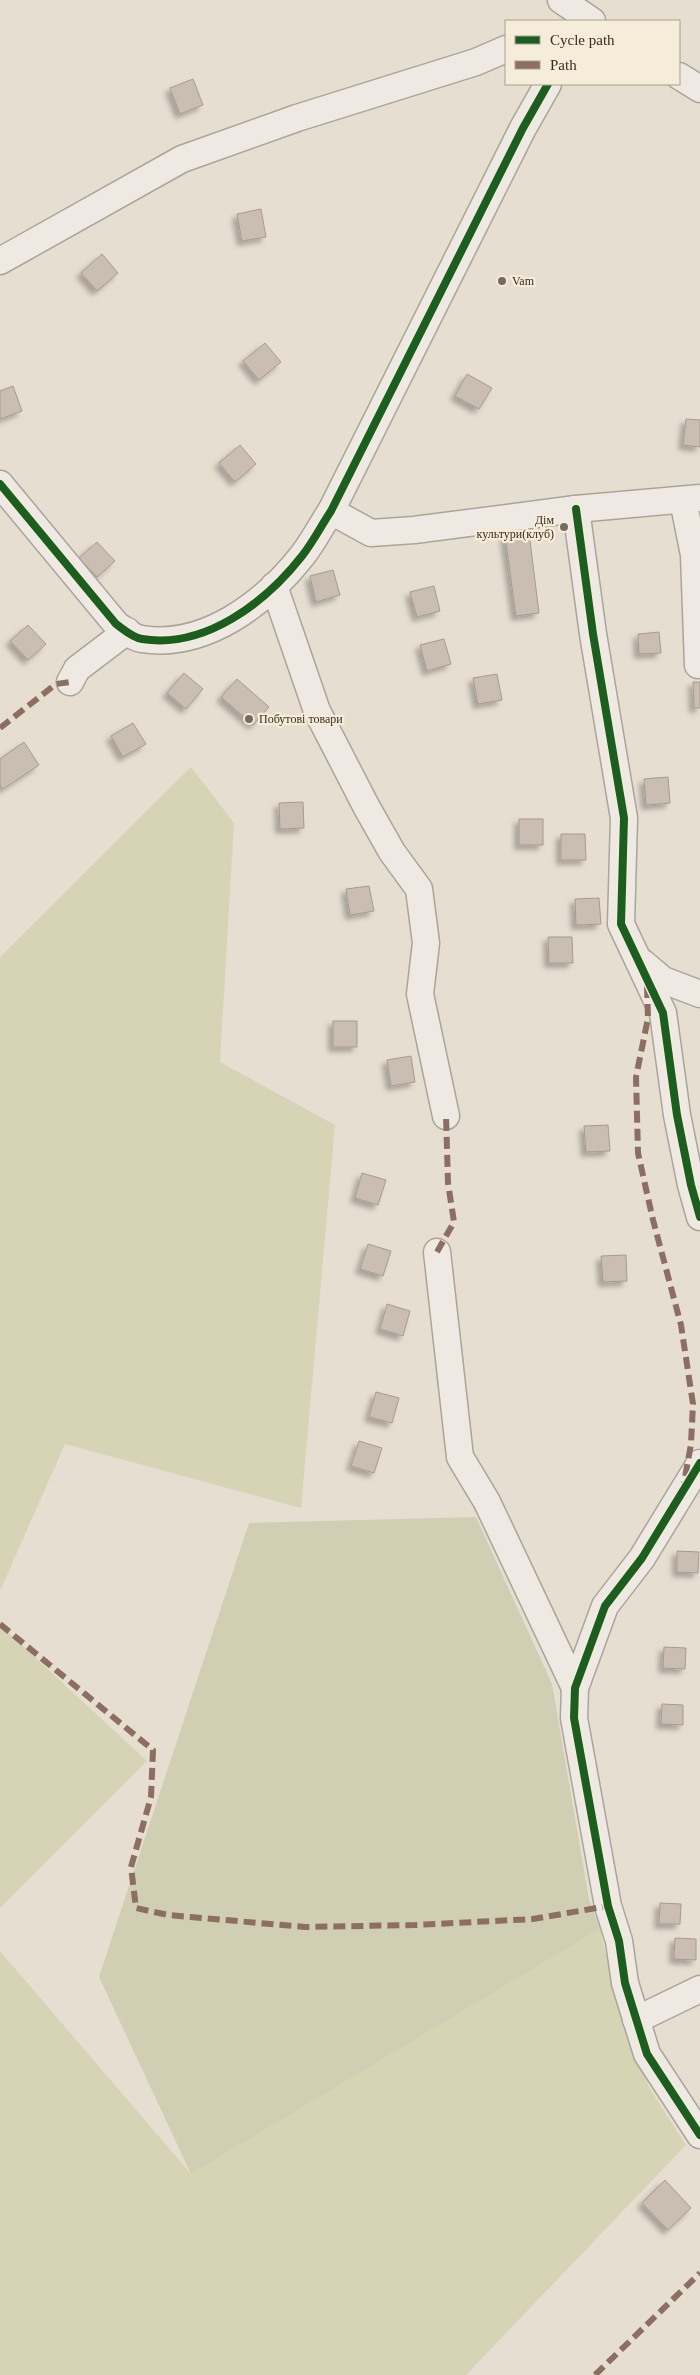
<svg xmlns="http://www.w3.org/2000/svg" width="700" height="2375" font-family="'Times New Roman',serif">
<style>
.green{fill:#d6d4b4}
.cemetery{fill:#d1cfb3}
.building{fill:#cabdb2;stroke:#a79a90;filter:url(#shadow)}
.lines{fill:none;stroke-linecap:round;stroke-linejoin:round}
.minor-casing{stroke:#aca499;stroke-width:29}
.minor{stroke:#eeeae3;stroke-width:26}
.quiet{stroke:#8d6e63;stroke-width:6;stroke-dasharray:12 6;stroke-linecap:butt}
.cycleway-casing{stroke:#f5ecd9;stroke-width:11}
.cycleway{stroke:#1b5e20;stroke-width:8}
.poi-dot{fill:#776a5f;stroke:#f5ecd9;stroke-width:2}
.labels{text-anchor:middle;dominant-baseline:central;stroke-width:4.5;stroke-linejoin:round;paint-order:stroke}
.poi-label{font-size:12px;fill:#3b2c21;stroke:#f5ecd9;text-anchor:start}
</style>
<defs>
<filter id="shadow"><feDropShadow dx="-4.5" dy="4.5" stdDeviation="2.5" flood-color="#0004"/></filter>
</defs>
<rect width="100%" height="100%" fill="#e6ded1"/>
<!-- green -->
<g class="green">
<polygon points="191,767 234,823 220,1062 335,1125 301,1508 65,1444 0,1591 0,957"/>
<polygon points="0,1625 147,1761 0,1908"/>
<polygon points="600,1929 622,2023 650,2089 686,2145 466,2375 0,2375 0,1951 191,2174"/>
</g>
<!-- cemetery -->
<polygon class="cemetery" points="476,1517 552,1684 589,1899 600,1929 191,2174 99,1977 249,1523"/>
<!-- building -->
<g class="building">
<polygon points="193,79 203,105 180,114 170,88"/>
<polygon points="261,209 266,237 242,241 237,214"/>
<polygon points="102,254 118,273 97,291 81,273"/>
<polygon points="265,343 281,362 259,380 243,361"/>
<polygon points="467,374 492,388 479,409 455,396"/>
<polygon points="13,386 22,411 0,419 0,391"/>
<polygon points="686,419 700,420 700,447 683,445"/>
<polygon points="240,445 256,464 235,482 219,463"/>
<polygon points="529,533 539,613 516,616 505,536"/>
<polygon points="97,542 115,561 97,577 79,558"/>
<polygon points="333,570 340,595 316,602 310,576"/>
<polygon points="434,586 440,611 417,617 410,592"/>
<polygon points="28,625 46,644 28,660 10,641"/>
<polygon points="659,632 661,653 639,654 638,634"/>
<polygon points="444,639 451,664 427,671 420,645"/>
<polygon points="184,673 203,689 186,709 167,693"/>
<polygon points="497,674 502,700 478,704 473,678"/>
<polygon points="237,679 269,707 253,725 221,697"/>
<polygon points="693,682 700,682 700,708 694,708"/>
<polygon points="133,723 146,744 123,757 111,736"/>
<polygon points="24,742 39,765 3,789 0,785 0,759"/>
<polygon points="668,777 670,803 646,805 644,779"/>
<polygon points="303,802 304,828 280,829 279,803"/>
<rect x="519" y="819" width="24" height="26"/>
<polygon points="561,834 585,834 586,860 561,860"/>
<polygon points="369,886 374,911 350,915 346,889"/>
<polygon points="599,898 601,924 576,925 575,899"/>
<polygon points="548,937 572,937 573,963 549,963"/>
<rect x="333" y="1021" width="24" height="26"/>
<polygon points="411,1056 415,1082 391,1086 387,1060"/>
<polygon points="608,1125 610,1151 586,1152 584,1126"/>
<polygon points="362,1173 386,1180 378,1205 355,1198"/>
<polygon points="368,1244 391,1251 383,1276 360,1269"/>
<polygon points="626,1255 627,1281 603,1282 601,1256"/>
<polygon points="387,1304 410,1311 403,1336 380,1329"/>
<polygon points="376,1392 399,1398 392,1423 369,1417"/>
<polygon points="359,1441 382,1448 374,1473 351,1466"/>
<polygon points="677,1551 699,1552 698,1573 677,1572"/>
<polygon points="664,1647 686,1648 685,1669 663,1668"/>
<polygon points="662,1704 683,1705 683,1725 661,1724"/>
<polygon points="660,1903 681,1904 680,1924 659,1924"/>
<polygon points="675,1938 696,1939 696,1960 674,1959"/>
<polygon points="665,2180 691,2208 668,2230 642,2203"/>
</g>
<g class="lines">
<defs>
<g id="minor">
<polyline points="561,0 592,21"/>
<polyline points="679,76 700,89"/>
<polyline points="0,261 182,159 297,118 476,62 506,49"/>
<path d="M0,484L116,624C123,629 133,638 142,639C205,649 265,603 302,556C313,542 321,526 331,511L523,128L548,84"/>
<polyline points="683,500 694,555 698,665"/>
<polyline points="576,509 593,634 624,818 621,924 663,1013 677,1115 691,1185 700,1217"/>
<polyline points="331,511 371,533 414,530 576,509 700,498"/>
<polyline points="274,586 317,711 366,806 392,852 419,889 426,943 420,994 446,1116"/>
<polyline points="70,682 77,669 127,631"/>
<polyline points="643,963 663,980 700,994"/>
<polyline points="437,1252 460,1457 487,1502 575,1688"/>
<polyline points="700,1463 642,1558 605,1606 575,1688 574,1718 608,1906 619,1941 625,1983 647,2054 700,2135"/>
<polyline points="636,2020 700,1989"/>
</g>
</defs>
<!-- minor casing -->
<use href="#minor" class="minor-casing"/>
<!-- minor -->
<use href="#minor" class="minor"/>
<!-- quiet -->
<g class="quiet">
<polyline points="0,728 56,684 70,682"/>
<polyline points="647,986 648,1018 636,1077 638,1153 653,1220 681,1325 693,1404 691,1444 684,1483"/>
<polyline points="437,1252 454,1222 448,1183 446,1116"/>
<polyline points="0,1624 153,1750 151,1797 131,1867 136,1908 168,1915 305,1927 415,1925 533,1919 608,1906"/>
<polyline points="595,2375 700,2273"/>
</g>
<defs>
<g id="cycleway">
<path d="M0,484L116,624C123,629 133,638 142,639C205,649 265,603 302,556C313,542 321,526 331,511L523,128L548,84"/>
<polyline points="576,509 593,634 624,818 621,924 663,1013 677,1115 691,1185 700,1217"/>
<polyline points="700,1463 642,1558 605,1606 575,1688 574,1718 608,1906 619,1941 625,1983 647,2054 700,2135"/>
</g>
</defs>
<!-- cycleway casing -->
<use href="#cycleway" class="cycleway-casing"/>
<!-- cycleway -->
<use href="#cycleway" class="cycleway"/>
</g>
<!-- markers -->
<g class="poi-dot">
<circle cx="502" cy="281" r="5"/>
<circle cx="564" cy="527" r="5"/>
<circle cx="249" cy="719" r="5"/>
</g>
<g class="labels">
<!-- poi labels -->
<g class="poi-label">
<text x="512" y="281">Vam</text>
<text x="554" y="520" text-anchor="end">Дім<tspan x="554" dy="14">культури(клуб)</tspan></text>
<text x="259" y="719">Побутові товари</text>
</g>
</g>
<!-- legend -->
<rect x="505" y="20" width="175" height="65" fill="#f5ecd9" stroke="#ab9f8f"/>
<rect x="515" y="36" width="25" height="8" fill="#1b5e20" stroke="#ab9f8f"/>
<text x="550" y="45" font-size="15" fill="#3b2c21">Cycle path</text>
<rect x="515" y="61" width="25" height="8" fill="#8d6e63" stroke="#ab9f8f"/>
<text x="550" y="70" font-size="15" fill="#3b2c21">Path</text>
</svg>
